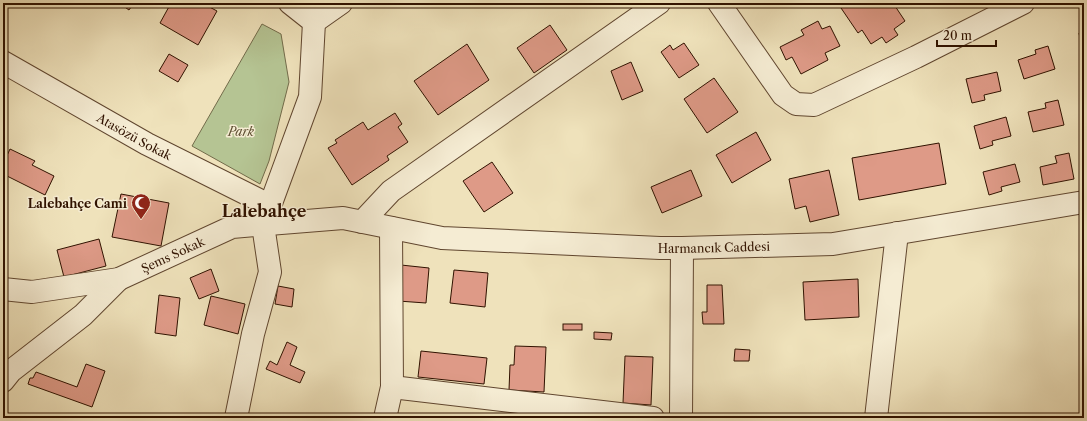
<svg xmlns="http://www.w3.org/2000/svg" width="1087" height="421" font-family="'Libre Caslon Text',serif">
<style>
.green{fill:#b5c493;stroke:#726b4a}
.building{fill:#de9a87;stroke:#301200}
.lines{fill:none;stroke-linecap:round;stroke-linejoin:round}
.minor-casing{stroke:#60462f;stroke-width:24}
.minor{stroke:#f5ecd3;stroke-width:22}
.labels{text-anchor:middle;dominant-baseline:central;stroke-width:3;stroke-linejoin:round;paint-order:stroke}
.park-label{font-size:12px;font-style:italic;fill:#5f5033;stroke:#f5ecd3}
.street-label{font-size:12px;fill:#301200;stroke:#f5ecd3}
.poi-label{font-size:12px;font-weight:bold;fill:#301200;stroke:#f5ecd3;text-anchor:end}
.district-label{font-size:16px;font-weight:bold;fill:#301200;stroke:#f5ecd3}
</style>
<rect width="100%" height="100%" fill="#efe2bb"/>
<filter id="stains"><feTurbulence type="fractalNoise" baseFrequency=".005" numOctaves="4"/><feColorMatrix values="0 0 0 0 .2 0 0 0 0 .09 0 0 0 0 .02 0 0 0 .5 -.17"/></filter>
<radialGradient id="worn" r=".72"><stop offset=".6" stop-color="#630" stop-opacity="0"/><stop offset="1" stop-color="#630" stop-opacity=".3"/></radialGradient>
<!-- green -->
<polygon class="green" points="262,24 281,34 289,82 269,161 260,184 192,146"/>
<!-- building -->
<g class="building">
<polygon points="119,3 134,3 129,10"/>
<polygon points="171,3 202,3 217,11 198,45 160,23"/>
<polygon points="848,3 893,3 905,21 894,29 898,35 886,43 882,37 871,44 862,30 858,33 841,8"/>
<polygon points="818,21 822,29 830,26 840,46 825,53 828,60 801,74 792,57 786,60 780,47 804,35 801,30"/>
<polygon points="550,25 567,50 534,73 517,48"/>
<polygon points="1084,32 1084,60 1079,33"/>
<polygon points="684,43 699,65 679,78 661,52 670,45 673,50"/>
<polygon points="467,44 489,80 438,115 414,81"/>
<polygon points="1048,46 1055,69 1024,79 1018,60 1036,54 1035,50"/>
<polygon points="169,54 188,65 178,82 159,71"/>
<polygon points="631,62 643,91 622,100 611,71"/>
<polygon points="997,72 1001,91 984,95 985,100 972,103 966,79"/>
<polygon points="714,78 738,112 707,133 684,99"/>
<polygon points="1058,100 1064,125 1033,132 1028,112 1046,108 1045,103"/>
<polygon points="395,113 402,124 398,127 408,142 387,156 389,160 352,185 328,148 337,143 335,140 363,122 368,130"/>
<polygon points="1006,117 1011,136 992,141 993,145 980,149 974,126"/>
<polygon points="756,132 771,160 732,183 716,155"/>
<polygon points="939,143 946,184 859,200 852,158"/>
<polygon points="10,149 35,161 32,165 54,176 45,195 3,174 3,159 5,160"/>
<polygon points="1069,153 1074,179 1043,185 1040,167 1057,163 1055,156"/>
<polygon points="492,162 513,193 484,212 463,181"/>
<polygon points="1015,164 1020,182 1001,187 1002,191 989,195 983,172"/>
<polygon points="691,170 702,196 662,213 651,187"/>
<polygon points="829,170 839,215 810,222 806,206 795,209 789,179"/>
<polygon points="121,194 169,203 161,246 112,237"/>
<polygon points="99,239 106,266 64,277 57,250"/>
<polygon points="401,265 429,268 426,303 398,301"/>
<polygon points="211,269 219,291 199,299 190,278"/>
<polygon points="454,270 488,273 485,307 450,303"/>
<polygon points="858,279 859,317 805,320 803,282"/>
<polygon points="707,285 722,285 724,324 703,324 702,312 707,312"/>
<polygon points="278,286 294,289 292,307 275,304"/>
<polygon points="159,295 180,298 176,336 155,333"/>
<polygon points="211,296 245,304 238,334 204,325"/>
<rect x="563" y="324" width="19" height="6"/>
<polygon points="594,332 612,333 611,340 594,339"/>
<polygon points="287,342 297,347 290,365 305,372 300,383 266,369 270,361 277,365"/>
<polygon points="515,346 546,347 544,392 509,390 510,365 514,365"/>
<polygon points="735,349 750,350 749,361 734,361"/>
<polygon points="421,351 487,358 484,384 418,377"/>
<polygon points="625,356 653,357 651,405 623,403"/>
<polygon points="86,364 105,371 92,407 28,384 30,378 33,378 36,372 77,387"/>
</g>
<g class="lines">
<defs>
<g id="minor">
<polyline points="719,3 783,95 796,104 814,105 916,57 1023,3"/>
<polyline points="308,10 314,22 341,3"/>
<path id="s1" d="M3,62L147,144L269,205"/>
<polyline points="362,222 391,191 659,3"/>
<path id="s2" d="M3,289L32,292L119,279L232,227L343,218L442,238L660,248H682L833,244L1084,202"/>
<polyline points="3,381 11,371 83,315 119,279"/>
<polyline points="392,387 653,418"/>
<polyline points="236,418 253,334 270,272 263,225 310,97 314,22 290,3"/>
<polyline points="385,418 392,387 391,228"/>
<polyline points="681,418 682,248"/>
<polyline points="876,418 897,233"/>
</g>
</defs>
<!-- minor casing -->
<use href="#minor" class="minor-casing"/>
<!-- minor -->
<use href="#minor" class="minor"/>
</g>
<!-- icons -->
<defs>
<symbol id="mosque-pin" viewBox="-11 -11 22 30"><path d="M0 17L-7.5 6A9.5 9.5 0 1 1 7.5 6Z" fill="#8f2418" stroke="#f5ecd3"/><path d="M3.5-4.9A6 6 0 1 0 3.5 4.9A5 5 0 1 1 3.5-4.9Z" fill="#fff"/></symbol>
</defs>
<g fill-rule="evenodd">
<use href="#mosque-pin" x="130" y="192" width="22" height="30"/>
</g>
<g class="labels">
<!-- park labels -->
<g class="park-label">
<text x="241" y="131">Park</text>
</g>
<!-- street labels -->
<g class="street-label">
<text stroke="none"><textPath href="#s1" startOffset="151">Atasözü Sokak</textPath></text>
<text stroke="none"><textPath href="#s2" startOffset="726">Harmancık Caddesi</textPath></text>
<text stroke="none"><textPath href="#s2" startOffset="176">Şems Sokak</textPath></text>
</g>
<!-- poi labels -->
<g class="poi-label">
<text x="127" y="203">Lalebahçe Cami</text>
</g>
<!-- district labels -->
<g class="district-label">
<text x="264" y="211">Lalebahçe</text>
</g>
</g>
<!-- margin -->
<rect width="1087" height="421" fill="none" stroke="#efe2bb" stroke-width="16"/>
<rect x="4" y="4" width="1079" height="413" fill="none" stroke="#301200" stroke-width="2"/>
<rect x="8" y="8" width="1071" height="405" fill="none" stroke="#301200"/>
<!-- scale -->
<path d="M937 40v6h59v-6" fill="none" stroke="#301200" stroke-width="2"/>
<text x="943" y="40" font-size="12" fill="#301200" stroke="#f5ecd3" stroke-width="3" paint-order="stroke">20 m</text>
<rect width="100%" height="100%" filter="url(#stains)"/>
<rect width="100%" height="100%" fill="url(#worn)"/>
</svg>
